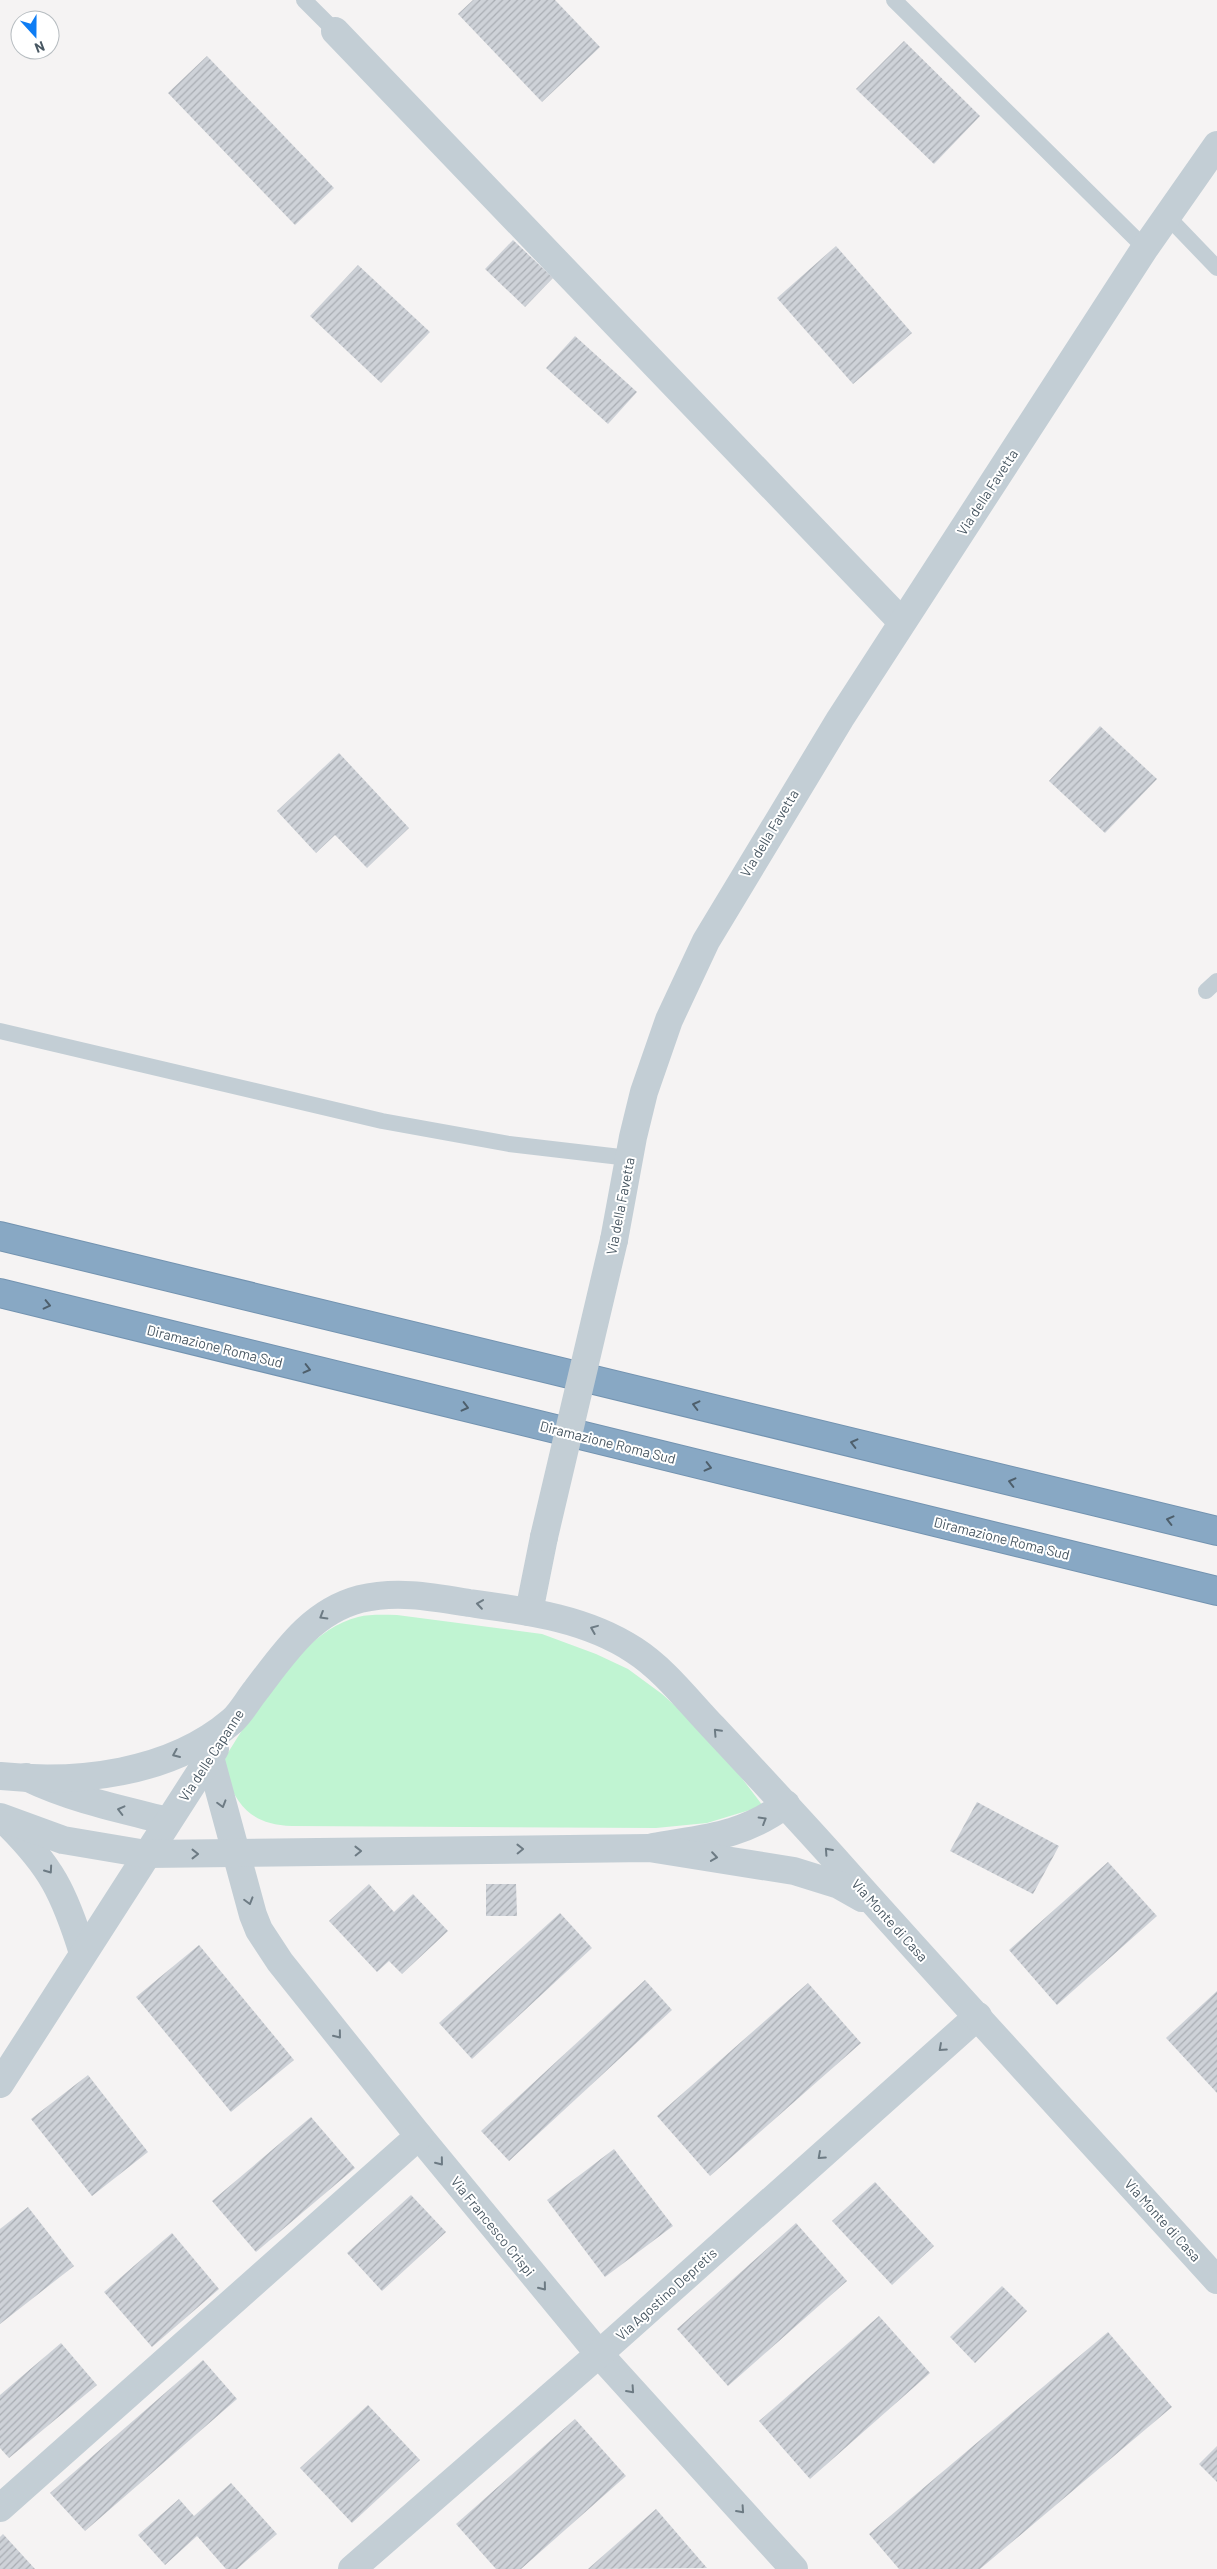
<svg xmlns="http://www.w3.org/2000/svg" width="1217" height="2569" font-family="Barlow,sans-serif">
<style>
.green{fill:#c0f4d2}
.building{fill:url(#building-hatch)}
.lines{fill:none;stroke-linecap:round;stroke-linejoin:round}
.motorway-casing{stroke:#7393b0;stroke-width:30}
.service{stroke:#c3ced5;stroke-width:16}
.minor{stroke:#c3ced5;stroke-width:28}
.tertiary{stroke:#c3ced5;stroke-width:28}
.motorway{stroke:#88a8c4;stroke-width:28}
.minor-bridge{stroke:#c3ced5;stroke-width:28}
.oneway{stroke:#4e5f6c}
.oneway2{stroke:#6d7b84}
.labels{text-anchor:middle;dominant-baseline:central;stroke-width:4;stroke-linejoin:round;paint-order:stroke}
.street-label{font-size:14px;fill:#485762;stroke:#fff}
</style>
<defs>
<pattern id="building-hatch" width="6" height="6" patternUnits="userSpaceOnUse" patternTransform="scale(1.25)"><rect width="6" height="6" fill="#ced2d8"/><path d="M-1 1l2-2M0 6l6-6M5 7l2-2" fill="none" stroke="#a9adb3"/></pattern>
</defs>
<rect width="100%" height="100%" fill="#f5f3f3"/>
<!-- green -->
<path class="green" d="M397,1615L542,1634L596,1654L628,1669L662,1694L712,1739L763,1806L707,1823L656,1828L292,1826C247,1825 235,1801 221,1764C251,1716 300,1631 358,1617C370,1614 385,1615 397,1615Z"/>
<!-- building -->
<g class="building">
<polygon points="473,0 555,0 600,47 542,102 458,14"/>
<polygon points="904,41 980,116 934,164 856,89"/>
<polygon points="207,56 334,188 295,225 168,93"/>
<polygon points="513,240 553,278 525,307 485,269"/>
<polygon points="836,246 912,333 853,384 777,298"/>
<polygon points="358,265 430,332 381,383 310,316"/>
<polygon points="575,336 637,392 608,424 546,368"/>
<polygon points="1100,726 1157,779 1105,833 1049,781"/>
<polygon points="339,753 409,828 367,868 335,835 316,853 277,811"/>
<polygon points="977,1802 1059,1846 1033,1894 950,1851"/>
<polygon points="1108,1862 1157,1916 1057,2005 1009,1950"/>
<polygon points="369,1884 394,1912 413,1894 448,1931 402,1974 389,1961 377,1972 329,1921"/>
<polygon points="486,1884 516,1884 517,1916 486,1916"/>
<polygon points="560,1913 592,1948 472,2059 439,2023"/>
<polygon points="199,1945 294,2060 231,2112 136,1997"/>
<polygon points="645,1980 672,2010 509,2161 481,2131"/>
<polygon points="808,1983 861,2043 710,2176 657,2116"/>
<polygon points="1217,1991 1217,2093 1166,2038"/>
<polygon points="88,2075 148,2152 92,2196 31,2119"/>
<polygon points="311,2117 355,2168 256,2252 212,2201"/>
<polygon points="614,2149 673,2226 605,2277 547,2200"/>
<polygon points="875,2182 934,2246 892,2285 832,2221"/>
<polygon points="411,2195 446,2232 382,2291 347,2253"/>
<polygon points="28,2207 74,2266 0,2324 0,2229"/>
<polygon points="796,2223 847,2281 728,2386 677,2329"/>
<polygon points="172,2233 219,2289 152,2347 104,2292"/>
<polygon points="1002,2286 1027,2311 975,2363 950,2337"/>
<polygon points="879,2316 930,2373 810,2479 759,2421"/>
<polygon points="1108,2332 1172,2407 980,2569 899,2569 869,2534"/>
<polygon points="61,2343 97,2385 9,2458 0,2448 0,2395"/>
<polygon points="203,2360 237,2399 85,2531 50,2493"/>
<polygon points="368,2405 420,2460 352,2523 300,2468"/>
<polygon points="575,2419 626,2476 521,2569 496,2569 456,2524"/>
<polygon points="1217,2446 1217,2482 1199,2464"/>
<polygon points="231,2483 277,2534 237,2569 226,2569 197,2536 165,2565 138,2535 179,2499 194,2516"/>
<polygon points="656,2509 707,2568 588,2569"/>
<polygon points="3,2534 35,2569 0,2569 0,2537"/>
</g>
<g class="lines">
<defs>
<g id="motorway">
<polyline points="0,1236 1217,1531"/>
<polyline points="0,1293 1217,1591"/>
</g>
</defs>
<!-- motorway casing -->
<use href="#motorway" class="motorway-casing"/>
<!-- service -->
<g class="service">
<polyline points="304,0 335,31"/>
<polyline points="894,0 1145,248"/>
<polyline points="1167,216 1217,268"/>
<polyline points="1206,991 1217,981"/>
<polyline points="0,1031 382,1121 509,1144 629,1158"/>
</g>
<!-- minor -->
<g class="minor">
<polyline points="335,31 902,622"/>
<polyline points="614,1240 633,1137 644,1092 669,1020 706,941 840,719 1145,248 1217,145"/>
<polyline points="529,1612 544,1537"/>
<polyline points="210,1757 253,1915 259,1930 280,1962 419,2136 599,2354 794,2569"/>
<path d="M26,1777C71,1799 120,1809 168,1821"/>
<path d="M5,1821C51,1866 64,1892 83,1953"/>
<path d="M653,1847C704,1838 742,1837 786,1804"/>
<polyline points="0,2084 215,1749"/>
<polyline points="0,2508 419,2136"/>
<polyline points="352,2569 599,2354 978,2016"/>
</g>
<!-- tertiary -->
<g class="tertiary">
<path d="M0,1776C77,1784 170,1774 232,1721C241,1713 248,1700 256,1690C285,1652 311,1612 360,1599C397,1590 433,1597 469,1603C527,1611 585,1618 634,1650C665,1670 688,1701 713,1727C756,1773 799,1819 841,1866C965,2005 1092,2142 1217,2280"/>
<polyline points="0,1817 63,1840 146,1854 649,1848 794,1871 839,1885 862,1898"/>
</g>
<!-- motorway -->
<use href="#motorway" class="motorway"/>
<!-- minor-bridge -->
<polyline class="minor-bridge" points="544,1537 614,1240"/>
</g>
<!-- one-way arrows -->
<defs><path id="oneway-chevron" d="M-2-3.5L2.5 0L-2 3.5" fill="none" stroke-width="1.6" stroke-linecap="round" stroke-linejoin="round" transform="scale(1.25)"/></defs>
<g class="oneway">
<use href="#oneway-chevron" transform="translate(47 1305) rotate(13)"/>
<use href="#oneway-chevron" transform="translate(307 1369) rotate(14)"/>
<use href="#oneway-chevron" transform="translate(696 1405) rotate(-166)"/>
<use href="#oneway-chevron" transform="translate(465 1407) rotate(14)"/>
<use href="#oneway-chevron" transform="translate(854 1443) rotate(-166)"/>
<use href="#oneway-chevron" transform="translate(708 1467) rotate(14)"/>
<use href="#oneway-chevron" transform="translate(1012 1482) rotate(-166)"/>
<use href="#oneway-chevron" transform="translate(1170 1520) rotate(-166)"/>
</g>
<g class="oneway2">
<use href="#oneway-chevron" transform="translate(480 1604) rotate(-172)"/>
<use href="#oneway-chevron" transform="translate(323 1616) rotate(149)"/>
<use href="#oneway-chevron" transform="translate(594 1629) rotate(-158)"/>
<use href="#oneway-chevron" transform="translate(717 1732) rotate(-133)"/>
<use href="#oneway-chevron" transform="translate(176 1754) rotate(157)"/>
<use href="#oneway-chevron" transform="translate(222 1804) rotate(74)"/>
<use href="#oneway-chevron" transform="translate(121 1810) rotate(-166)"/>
<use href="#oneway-chevron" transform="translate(763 1820) rotate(-31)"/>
<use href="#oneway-chevron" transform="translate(520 1849) rotate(-1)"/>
<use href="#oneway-chevron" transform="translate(358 1851) rotate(-1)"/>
<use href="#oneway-chevron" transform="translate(828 1851) rotate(-132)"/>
<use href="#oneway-chevron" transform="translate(195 1854)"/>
<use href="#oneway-chevron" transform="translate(714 1857) rotate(8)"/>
<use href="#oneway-chevron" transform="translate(49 1870) rotate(55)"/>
<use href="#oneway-chevron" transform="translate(249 1901) rotate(74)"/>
<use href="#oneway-chevron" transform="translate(338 2035) rotate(51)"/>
<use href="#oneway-chevron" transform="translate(942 2048) rotate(138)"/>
<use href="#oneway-chevron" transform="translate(821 2156) rotate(138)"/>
<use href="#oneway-chevron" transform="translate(440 2162) rotate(51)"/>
<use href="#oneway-chevron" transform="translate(543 2287) rotate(51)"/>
<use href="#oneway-chevron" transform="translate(631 2390) rotate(48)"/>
<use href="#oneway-chevron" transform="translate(741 2510) rotate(48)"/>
</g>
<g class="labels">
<!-- street labels -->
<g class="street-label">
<text transform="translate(987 492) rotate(-57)">Via della Favetta</text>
<text transform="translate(769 833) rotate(-59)">Via della Favetta</text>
<text transform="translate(620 1206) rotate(-79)">Via della Favetta</text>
<text transform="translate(215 1346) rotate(14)">Diramazione Roma Sud</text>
<text transform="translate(608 1442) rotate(14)">Diramazione Roma Sud</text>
<text transform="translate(1002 1538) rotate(14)">Diramazione Roma Sud</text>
<text transform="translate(211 1755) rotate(-57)">Via delle Capanne</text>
<text transform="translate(890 1920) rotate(48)">Via Monte di Casa</text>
<text transform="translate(1163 2220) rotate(48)">Via Monte di Casa</text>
<text transform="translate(493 2226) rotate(51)">Via Francesco Crispi</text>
<text transform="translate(666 2294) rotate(-42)">Via Agostino Depretis</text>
</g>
</g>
<!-- north arrow -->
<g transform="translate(35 35) rotate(159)"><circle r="24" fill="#ffffff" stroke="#b6bcc0"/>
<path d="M0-4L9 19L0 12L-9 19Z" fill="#0e7df4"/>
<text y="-8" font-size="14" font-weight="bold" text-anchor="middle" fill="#485762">N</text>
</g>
</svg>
